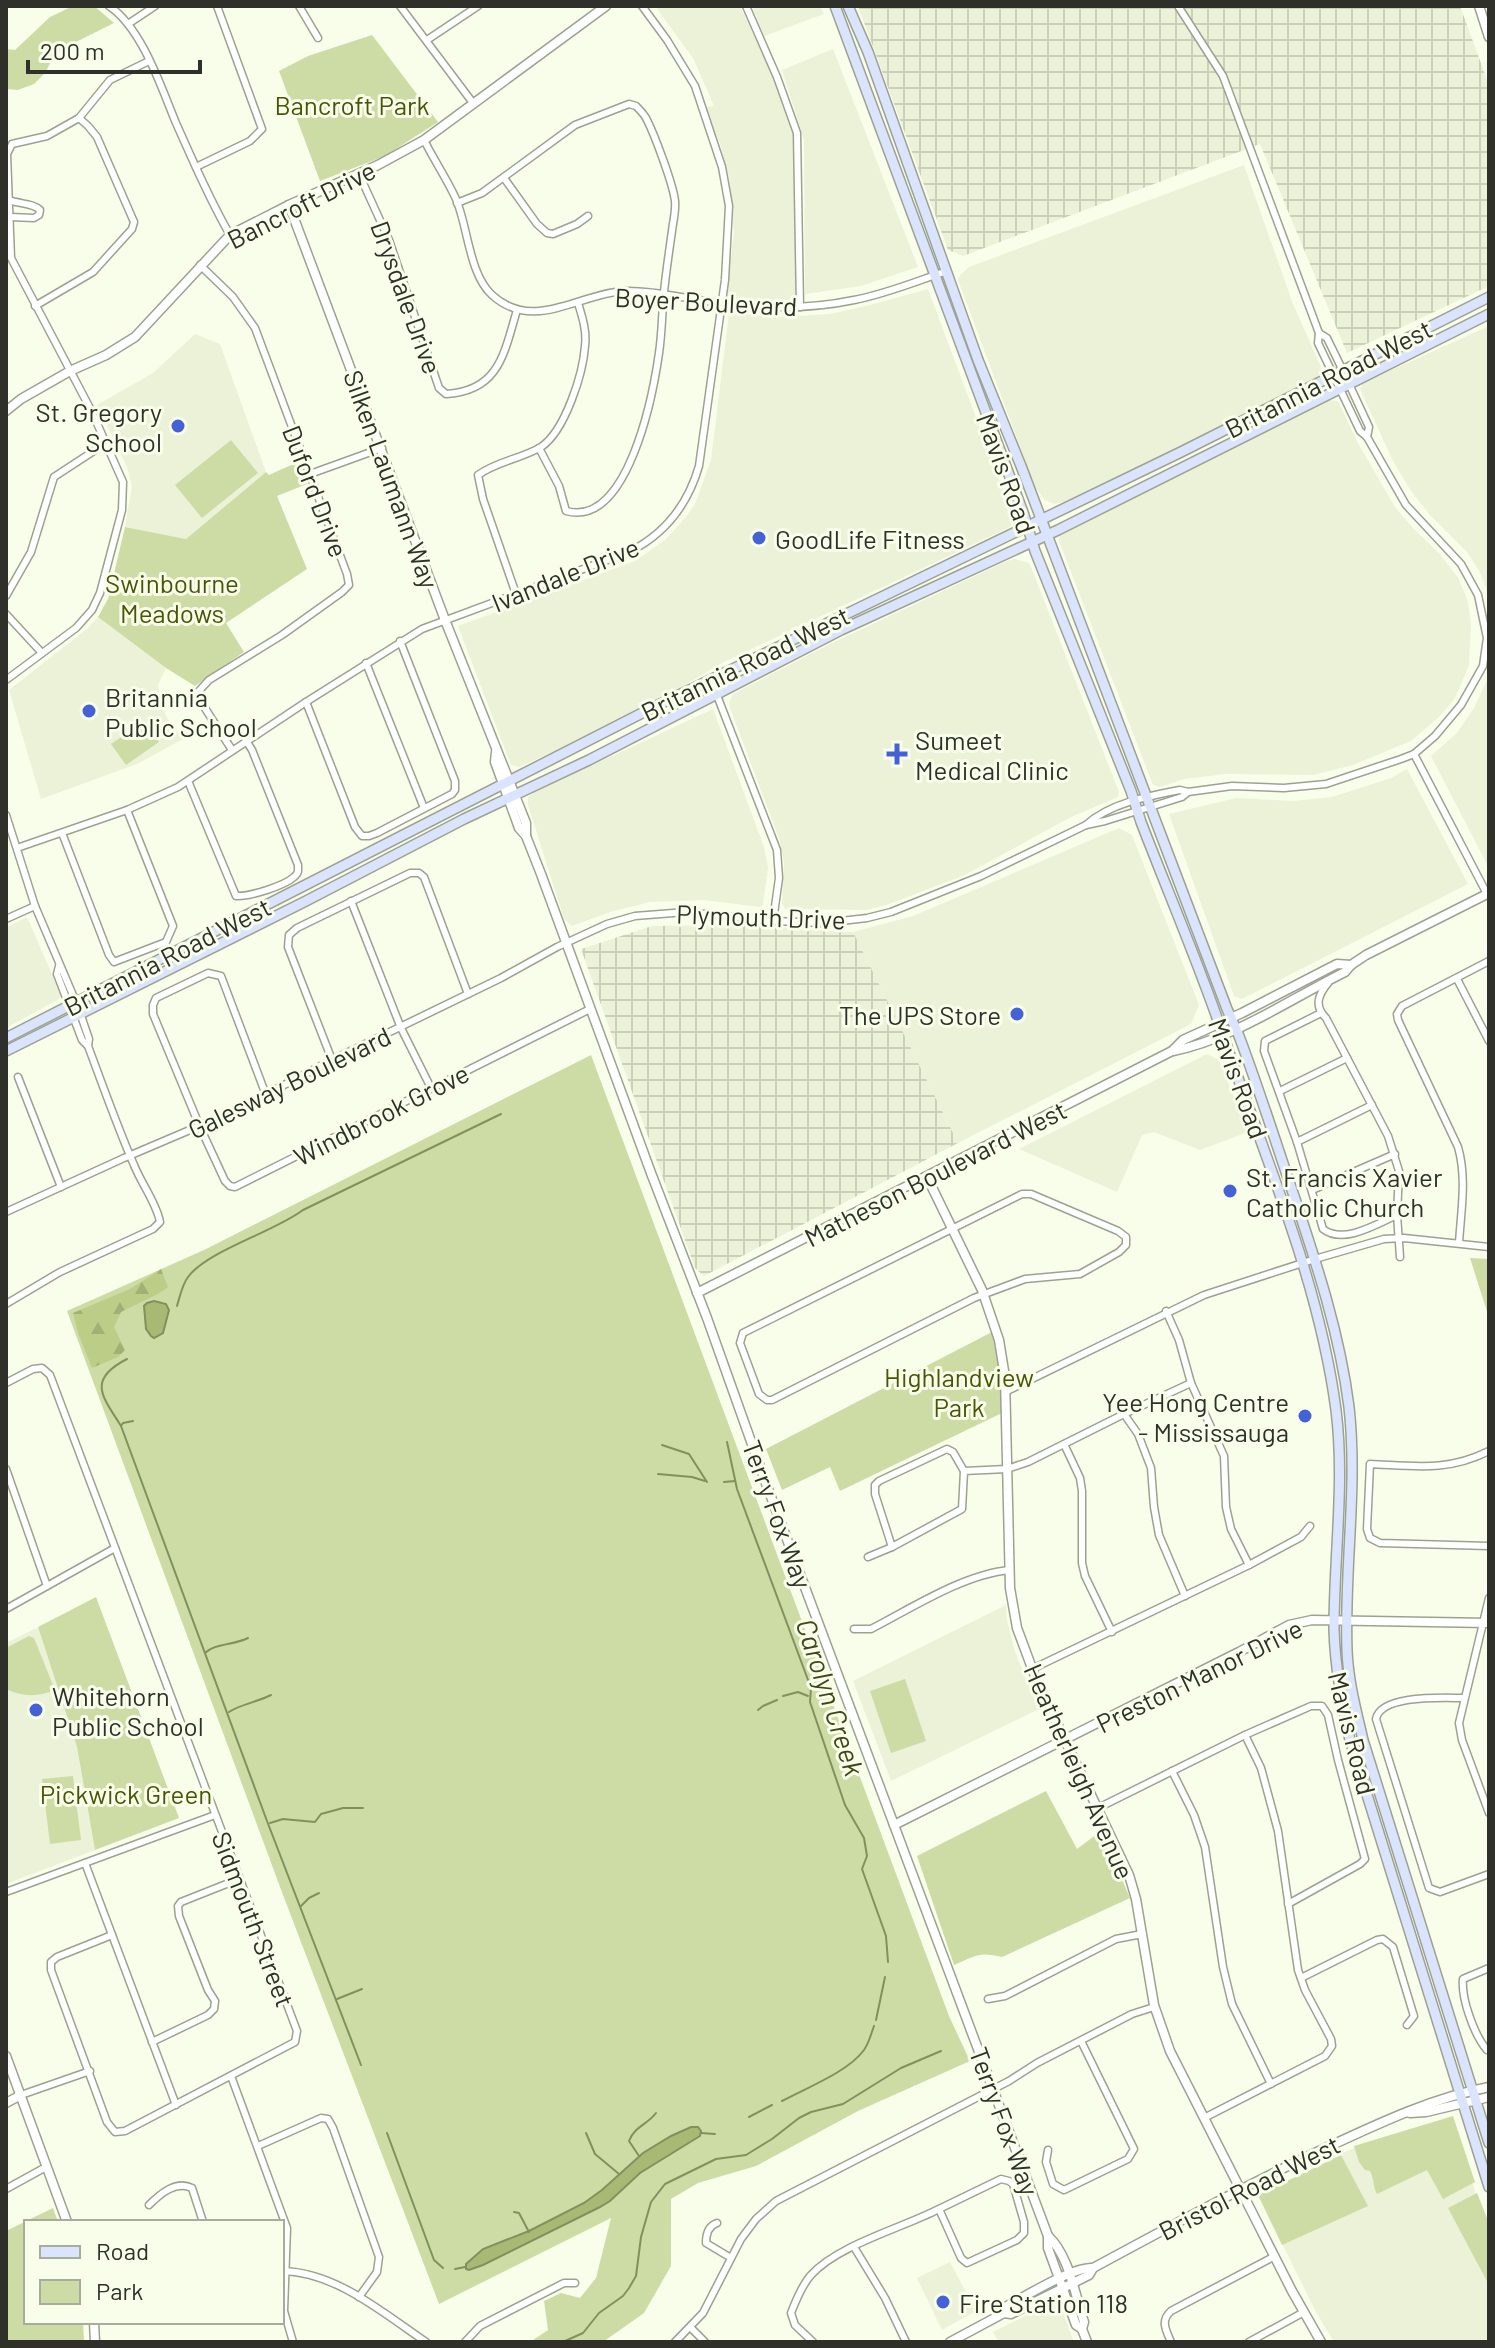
<svg xmlns="http://www.w3.org/2000/svg" width="1495" height="2348" font-family="Barlow,sans-serif">
<style>
.built{fill:#ebf2d8}
.industrial{fill:url(#industrial-grid)}
.green{fill:#cddca5}
.forest{fill:url(#forest-firs)}
.water{fill:#a8b974;stroke:#83905e;stroke-width:2}
.lines{fill:none;stroke-linecap:round;stroke-linejoin:round}
.stream{stroke:#83905e;stroke-width:2}
.minor-casing{stroke:#9da290;stroke-width:9}
.tertiary-casing{stroke:#9da290;stroke-width:11}
.secondary-casing{stroke:#9da290;stroke-width:12}
.minor{stroke:#fff;stroke-width:6}
.tertiary{stroke:#fff;stroke-width:8}
.secondary{stroke:#dbe4fe;stroke-width:9}
.poi-dot{fill:#4462d5;stroke:#f9feeb;stroke-width:3}
.labels{text-anchor:middle;dominant-baseline:central;stroke-width:6;stroke-linejoin:round;paint-order:stroke}
.park-label{font-size:26px;fill:#485603;stroke:#f9feeb}
.street-label{font-size:26px;fill:#2e3029;stroke:#f9feeb}
.poi-label{font-size:26px;fill:#2e3029;stroke:#f9feeb;text-anchor:start}
.water-label{font-size:28px;font-style:italic;fill:#3f4916;stroke:#f9feeb}
</style>
<defs>
<pattern id="industrial-grid" width="8" height="8" patternUnits="userSpaceOnUse" patternTransform="scale(2)"><rect width="8" height="8" fill="#ebf2d8"/><path d="M0 4h8M4 0v8" fill="none" stroke="#cad0b9"/></pattern>
<pattern id="forest-firs" width="22" height="20" patternUnits="userSpaceOnUse" patternTransform="scale(2)"><rect width="22" height="20" fill="#bbcd86"/><path d="M5 1l3.5 6h-7zM16 11l3.5 6h-7z" fill="#a1b074"/></pattern>
</defs>
<rect width="100%" height="100%" fill="#f9feeb"/>
<!-- built -->
<g class="built">
<polygon points="655,6 740,6 776,83 795,133 797,299 765,303 725,300 734,233 729,177 720,143 704,107 714,106 693,58"/>
<polygon points="752,6 820,6 824,14 764,36"/>
<polygon points="833,49 918,267 861,286 805,294 804,140 782,70"/>
<polygon points="1244,165 1293,304 1324,374 1320,381 1064,502 1054,504 1045,500 1035,487 958,280 960,275 969,267"/>
<polygon points="928,289 1014,519 1010,527 722,663 627,719 519,767 511,765 458,626 635,561 664,541 686,517 695,504 711,460 729,313 780,317 830,314 870,305"/>
<polygon points="1489,326 1489,596 1480,572 1467,552 1430,515 1411,491 1393,461 1360,389 1363,383"/>
<polygon points="195,334 220,344 266,472 186,539 125,527 132,486 127,467 97,405 153,373"/>
<polygon points="1329,400 1338,401 1359,445 1395,507 1413,528 1439,553 1459,579 1468,602 1471,625 1469,665 1462,682 1454,700 1439,717 1411,741 1353,765 1313,775 1225,774 1184,779 1160,787 1153,785 1059,541 1060,535"/>
<polygon points="1015,559 1029,563 1033,572 1119,792 1118,797 1071,817 965,875 889,904 867,910 785,909 782,903 784,863 780,841 730,708 729,703 733,694 830,644 1007,561"/>
<polygon points="98,617 166,668 158,685 161,704 167,718 183,739 137,764 41,799 9,690 87,629"/>
<polygon points="1489,676 1489,868 1431,756 1457,733 1474,708"/>
<polygon points="713,709 764,847 768,867 763,905 760,907 704,900 650,902 610,912 572,926 564,919 528,805 528,797 535,792"/>
<polygon points="1407,769 1468,884 1242,999 1234,996 1169,814 1236,798 1293,801 1332,797 1391,778"/>
<polygon points="1119,828 1132,835 1199,1005 1191,1024 958,1143 853,932 913,916"/>
<polygon points="27,917 61,995 59,999 6,1028 6,928"/>
<polygon points="1207,1054 1219,1060 1248,1132 1200,1150 1154,1132 1142,1135 1117,1192 1019,1149"/>
<polygon points="1006,1605 1007,1620 1015,1652 1039,1709 891,1781 853,1681"/>
<polygon points="38,1627 77,1747 95,1850 6,1884 6,1643"/>
<polygon points="1435,2122 1457,2135 1489,2234 1489,2342 1334,2342 1316,2312 1260,2199 1349,2150"/>
<polygon points="950,2262 976,2311 942,2330 917,2278"/>
<polygon points="1049,2304 1062,2310 1074,2342 999,2342 993,2332"/>
</g>
<!-- industrial -->
<g class="industrial">
<polygon points="858,6 1460,6 1489,85 1489,286 1347,353 1260,144 963,256 948,250"/>
<polygon points="727,925 853,932 958,1143 704,1276 695,1268 581,949 652,926"/>
</g>
<!-- green -->
<g class="green">
<polygon points="73,6 94,6 114,23 56,52 45,73 34,84 18,90 6,89 6,49 15,50 50,17"/>
<polygon points="372,35 438,122 385,156 320,181 279,71 308,56"/>
<polygon points="231,440 258,473 202,518 175,485"/>
<polygon points="300,461 307,484 277,496 307,569 226,623 244,652 195,686 166,668 98,617 108,599 125,527 186,539 266,472 269,475"/>
<polygon points="144,721 159,742 126,765 111,744"/>
<polygon points="591,1055 949,2016 970,2061 858,2111 756,2166 698,2183 671,2199 671,2266 644,2313 603,2342 530,2342 548,2330 544,2301 561,2293 580,2298 596,2278 611,2218 439,2304 280,1887 67,1311 204,1250"/>
<polygon points="1470,1258 1489,1259 1489,1318"/>
<polygon points="992,1332 1001,1377 1002,1413 840,1491 830,1467 782,1490 766,1449"/>
<polygon points="96,1597 179,1818 95,1850 77,1747 38,1627"/>
<path d="M29,1636L34,1638L55,1690C39,1697 22,1697 6,1689V1648Z"/>
<polygon points="905,1679 926,1741 891,1753 870,1691"/>
<polygon points="73,1776 81,1840 50,1844 42,1779"/>
<path d="M1046,1791L1077,1849L1101,1831L1130,1898L1002,1957C979,1951 975,1956 954,1965L917,1856Z"/>
<path d="M1453,2116L1475,2182L1443,2199L1427,2170L1377,2194C1373,2187 1374,2179 1370,2171L1365,2170L1359,2162L1354,2146Z"/>
<polygon points="1341,2155 1368,2206 1282,2245 1258,2195"/>
<polygon points="1477,2193 1489,2223 1489,2285 1448,2208"/>
<polygon points="53,2208 58,2222 26,2222 26,2322 83,2322 84,2342 6,2342 6,2231"/>
</g>
<!-- forest -->
<polygon class="forest" points="161,1269 168,1287 158,1294 121,1312 114,1327 125,1350 118,1357 92,1368 78,1333 73,1313 130,1289"/>
<!-- water -->
<g class="water">
<polygon points="154,1301 166,1304 169,1310 163,1333 154,1338 151,1336 146,1329 144,1306 147,1303"/>
<polygon points="691,2127 698,2127 701,2131 700,2136 640,2173 610,2201 600,2207 483,2265 469,2270 466,2269 466,2264 483,2249 529,2231 584,2203 602,2190 643,2153 671,2136"/>
</g>
<g class="lines">
<!-- stream -->
<g class="stream">
<path d="M177,1306C180,1296 182,1285 188,1277C207,1251 274,1232 303,1210L501,1114"/>
<path d="M127,1359C86,1380 103,1397 121,1426L267,1821L361,2065"/>
<polyline points="121,1426 123,1423 133,1421"/>
<polyline points="727,1442 737,1489 811,1688 810,1702 845,1805 864,1838 867,1856 862,1869 886,1936 888,1962"/>
<polyline points="662,1445 689,1454 707,1482"/>
<polyline points="658,1474 692,1477 705,1481"/>
<polyline points="724,1482 735,1481"/>
<path d="M205,1653C215,1643 235,1645 248,1638"/>
<polyline points="783,1696 798,1692 808,1696"/>
<polyline points="758,1710 763,1706 777,1700"/>
<path d="M229,1712C236,1706 260,1701 271,1695"/>
<polyline points="270,1823 283,1819 315,1822 321,1814 343,1808 363,1808"/>
<polyline points="301,1906 309,1898 319,1893"/>
<polyline points="337,1999 362,1989"/>
<polyline points="876,2020 885,1977"/>
<path d="M782,2101C806,2088 848,2072 864,2050C869,2043 871,2034 874,2026"/>
<polyline points="749,2117 772,2105"/>
<polyline points="387,2133 434,2260 443,2268"/>
<polyline points="586,2133 595,2154 619,2174"/>
<polyline points="701,2133 715,2134"/>
<path d="M639,2156L629,2141C634,2127 648,2124 656,2113"/>
<polyline points="514,2212 519,2213 529,2232"/>
<polyline points="455,2269 465,2267"/>
<polyline points="563,2342 583,2333 599,2313 623,2296 629,2288 636,2276 641,2237 651,2202 665,2184 716,2159 746,2155 772,2139 799,2118 811,2112 843,2104 901,2068 941,2051"/>
</g>
<defs>
<g id="minor">
<path d="M109,6C142,28 161,87 176,123C193,161 209,199 230,235"/>
<polyline points="299,6 318,38"/>
<polyline points="400,6 473,103"/>
<polyline points="746,6 777,77 797,133 800,307"/>
<polyline points="128,24 155,6"/>
<polyline points="427,40 478,6"/>
<path d="M424,140C434,160 447,179 456,199C468,227 469,274 492,295C534,333 579,293 625,291C657,290 689,300 721,303C765,309 811,309 854,300C886,294 917,281 947,271"/>
<polyline points="196,167 250,141 262,129 217,6"/>
<path d="M359,174L389,240L439,388L446,394C499,391 504,354 517,310"/>
<polyline points="504,178 537,224 547,233 553,234 577,224 588,216"/>
<path d="M9,200C19,204 33,203 40,210L39,215L34,218L10,217"/>
<path d="M457,203L482,193L575,125L629,104L636,106C640,110 645,115 647,120C655,136 673,184 675,201C676,211 673,222 672,231C669,252 666,272 664,292C662,312 662,333 659,353C653,395 628,528 566,511L559,486L539,448"/>
<polyline points="200,265 233,297 255,328 347,574 349,585 342,592 282,635 209,680 198,692 199,699 232,750"/>
<polyline points="35,306 93,272 132,229 134,222 97,137 88,126 79,118"/>
<polyline points="1319,333 1327,338 1343,371 1369,427 1367,437"/>
<polyline points="310,474 382,448"/>
<path d="M516,594L483,499L478,475C497,461 521,459 541,447C565,431 583,374 585,346C587,331 582,316 578,303"/>
<polyline points="6,596 31,552 54,477 106,443"/>
<polyline points="6,614 42,653"/>
<polyline points="366,663 424,808"/>
<polyline points="6,680 76,628 92,610 100,593 122,510 123,482 92,412 11,258 7,154 12,144 47,136 79,118 110,80 149,61"/>
<polyline points="711,680 777,850 779,878 773,921"/>
<polyline points="306,702 355,827 362,836 369,836 377,833 452,794 455,790 455,781 400,641"/>
<polyline points="1414,754 1487,894"/>
<path d="M188,781L236,896C249,897 284,886 294,877C299,873 298,871 298,865L252,750L247,742"/>
<path d="M6,815L35,906L78,1007L89,1039L88,1046C103,1086 117,1126 134,1165C141,1183 157,1204 160,1222L153,1229L60,1272L6,1304"/>
<polyline points="1086,825 1105,821 1182,797 1188,792"/>
<polyline points="62,833 109,955 114,962 166,942 173,926 127,810"/>
<path d="M17,848L127,810L178,787L306,702L422,629L629,552C665,534 688,504 699,466L725,280L729,206L722,167L695,86L667,40L642,6"/>
<polyline points="351,901 401,1028 431,1088"/>
<polyline points="6,919 35,906"/>
<polyline points="59,966 57,974 82,1040 88,1046"/>
<polyline points="1457,979 1489,1041"/>
<path d="M1328,983C1318,995 1314,1006 1326,1018L1388,1136L1399,1171L1397,1215L1400,1257"/>
<path d="M1321,1013L1265,1041L1264,1051L1297,1142L1323,1229C1343,1245 1377,1224 1397,1215"/>
<polyline points="332,1060 288,947 289,935 297,928 410,873 419,873 424,877 468,994"/>
<polyline points="18,1077 61,1187"/>
<polyline points="1280,1091 1347,1058"/>
<polyline points="266,1095 221,976 208,973 156,998 153,1005 153,1014 200,1127 225,1181 230,1186 235,1187 590,1009"/>
<polyline points="1297,1142 1372,1105"/>
<polyline points="1312,1190 1395,1154"/>
<polygon points="1022,1194 1031,1194 1118,1231 1126,1237 1126,1245 1119,1252 1080,1274 1025,1279 974,1298 772,1400 767,1400 759,1394 740,1343 743,1333"/>
<path d="M6,1212L124,1158L232,1112L332,1060L501,978L557,947L607,924L635,916L686,912L773,921L824,923L867,918L891,912L981,876L1086,825C1110,803 1149,796 1180,790L1188,792L1232,786L1284,788L1326,784L1401,759L1414,754L1435,736L1461,705L1483,666L1487,638L1478,595L1461,564L1406,505L1367,437L1360,431L1318,343L1319,333L1223,76L1178,6"/>
<path d="M1459,1243C1461,1211 1467,1178 1458,1147L1398,1020L1397,1014L1402,1006L1489,961"/>
<polyline points="1166,1311 1179,1340 1191,1383 1224,1456 1226,1507 1231,1529 1249,1565"/>
<polyline points="6,1383 33,1369 42,1368 50,1375 297,2031 295,2042 125,2131 115,2132 107,2122 51,1970 51,1962 57,1957 112,1935"/>
<polyline points="1005,1392 1204,1295 1315,1259 1384,1239 1404,1238 1489,1247"/>
<polyline points="1124,1414 1138,1434 1151,1468 1154,1507 1159,1535 1185,1596"/>
<polyline points="1064,1444 1080,1478 1082,1491 1082,1563 1085,1576 1112,1632"/>
<path d="M1489,1451C1447,1472 1415,1466 1370,1464L1367,1529L1370,1538L1380,1543L1489,1546"/>
<polyline points="6,1469 47,1586"/>
<polyline points="892,1547 875,1494 875,1485 879,1481 947,1449 953,1452 964,1471"/>
<polyline points="868,1557 892,1547 962,1509 964,1471 1007,1469 1028,1462 1124,1414 1191,1383"/>
<polyline points="1489,1598 1459,1723 1462,1740 1489,1813"/>
<polyline points="6,1609 115,1548"/>
<path d="M854,1629H871C912,1608 964,1574 1010,1570"/>
<polyline points="1032,1669 1249,1565 1301,1537 1310,1526"/>
<path d="M1464,1698C1444,1698 1381,1694 1376,1719L1429,1888L1440,1892L1489,1874"/>
<polyline points="1172,1771 1194,1815 1205,1847 1223,1967 1232,2004 1271,2084"/>
<polyline points="1098,1808 1245,1735 1311,1706 1322,1706 1328,1715 1338,1760 1365,1859 1360,1864 1288,1904"/>
<polyline points="85,1863 176,2105"/>
<polyline points="6,1892 215,1815"/>
<polyline points="1301,1978 1377,1940 1383,1939 1393,1947 1413,2013 1414,2016 1407,2025"/>
<polyline points="988,1999 1005,1996 1116,1939 1142,1934"/>
<polyline points="152,2042 208,2015 214,2009 215,2001 208,1990 179,1916 178,1906 181,1902 239,1879"/>
<path d="M1487,2050C1474,2035 1461,1998 1463,1979L1489,1968"/>
<polyline points="231,2076 287,2228 284,2311 293,2342"/>
<polyline points="21,2095 90,2071"/>
<polyline points="1204,2118 1325,2056 1332,2046 1331,2039 1305,1990 1298,1970 1278,1831 1261,1768 1245,1735"/>
<polyline points="258,2146 321,2118 328,2119 333,2128 379,2257 377,2272 359,2297"/>
<polyline points="1048,2150 1046,2162 1053,2184 1064,2190 1128,2159 1134,2149 1081,2041"/>
<polygon points="1001,2179 1009,2181 1013,2184 1024,2222 1024,2233 1017,2240 967,2263 961,2258 939,2209"/>
<polyline points="6,2189 46,2167"/>
<path d="M149,2205C160,2194 176,2180 192,2188L203,2222"/>
<path d="M717,2223C708,2226 706,2234 706,2243L731,2258"/>
<polyline points="854,2247 885,2298 906,2342"/>
<path d="M282,2271C336,2272 383,2313 426,2342"/>
<polyline points="690,2327 705,2342"/>
<polyline points="465,2342 480,2326 564,2283 575,2283"/>
<polyline points="675,2342 703,2313 741,2239 756,2219 776,2201 1009,2081 1037,2063 1132,2014 1154,2007"/>
<path d="M813,2342L795,2325L791,2313C796,2300 802,2285 811,2275C838,2245 902,2228 939,2209"/>
<path d="M1171,2342C1166,2330 1160,2321 1171,2311L1275,2256"/>
<polyline points="1249,2342 1304,2312"/>
</g>
<g id="tertiary">
<polyline points="1479,6 1489,37"/>
<polyline points="289,205 445,620 526,823 526,835"/>
<polyline points="6,411 21,399 70,371 106,355 135,337 230,235 289,205 378,165 424,140 606,6"/>
<polyline points="496,752 495,762 519,828 526,836 541,874 651,1173 707,1318 764,1478 1048,2236 1048,2248 1076,2325 1082,2329 1087,2342"/>
<path d="M1173,1051C1231,1040 1292,998 1345,972L1351,965L1366,955L1489,893"/>
<polyline points="927,1177 982,1290 999,1340 1005,1377 1010,1588 1017,1628 1036,1679 1129,1875 1136,1899 1154,2005 1170,2051 1292,2291 1321,2342"/>
<polyline points="697,1293 1172,1051 1183,1040 1242,1013 1337,964 1351,965"/>
<polyline points="894,1825 1239,1652 1289,1625 1312,1620 1489,1623"/>
<polyline points="6,2056 67,2222"/>
<polyline points="6,2103 21,2095"/>
<polyline points="1410,2113 1426,2112 1489,2097"/>
<path d="M1048,2236C1069,2255 1075,2295 1084,2322L1082,2329"/>
<path d="M1004,2313L1007,2306C1026,2296 1074,2266 1093,2268C1167,2228 1241,2188 1317,2152C1373,2126 1428,2099 1489,2087"/>
<polyline points="94,2322 95,2342"/>
<polyline points="950,2342 1004,2313 1011,2314 1089,2275 1093,2268"/>
</g>
<g id="secondary">
<path d="M835,6L1024,515L1035,551L1131,791L1141,822C1166,887 1193,950 1216,1015C1224,1036 1230,1057 1238,1078C1277,1186 1321,1296 1336,1410C1345,1482 1334,1556 1334,1629C1335,1667 1342,1703 1350,1740L1489,2187"/>
<path d="M848,6L868,52L978,360L1021,466L1227,1009L1239,1036C1259,1089 1276,1143 1294,1196C1317,1265 1340,1335 1349,1407C1358,1488 1344,1569 1347,1650C1348,1680 1356,1710 1363,1740L1489,2143"/>
<polyline points="6,1038 650,709 1181,452 1489,297"/>
<polyline points="6,1051 306,901 464,819 589,760 841,630 1058,530 1489,314"/>
</g>
</defs>
<!-- minor casing -->
<use href="#minor" class="minor-casing"/>
<!-- tertiary casing -->
<use href="#tertiary" class="tertiary-casing"/>
<!-- secondary casing -->
<use href="#secondary" class="secondary-casing"/>
<!-- minor -->
<use href="#minor" class="minor"/>
<!-- tertiary -->
<use href="#tertiary" class="tertiary"/>
<!-- secondary -->
<use href="#secondary" class="secondary"/>
</g>
<!-- markers -->
<g class="poi-dot">
<circle cx="178" cy="426" r="8"/>
<circle cx="759" cy="538" r="8"/>
<circle cx="89" cy="711" r="8"/>
<path d="M893 742h8v8h8v8h-8v8h-8v-8h-8v-8h8z"/>
<circle cx="1017" cy="1014" r="8"/>
<circle cx="1230" cy="1191" r="8"/>
<circle cx="1305" cy="1416" r="8"/>
<circle cx="36" cy="1710" r="8"/>
<circle cx="943" cy="2302" r="8"/>
</g>
<g class="labels">
<!-- park labels -->
<g class="park-label">
<text x="352" y="104">Bancroft Park</text>
<text x="172" y="582">Swinbourne<tspan x="172" dy="30">Meadows</tspan></text>
<text x="959" y="1376">Highlandview<tspan x="959" dy="30">Park</tspan></text>
<text x="126" y="1793">Pickwick Green</text>
</g>
<!-- street labels -->
<g class="street-label">
<text transform="translate(301 204) rotate(-27)">Bancroft Drive</text>
<text transform="translate(407 297) rotate(70)">Drysdale Drive</text>
<text transform="translate(706 301) rotate(3)">Boyer Boulevard</text>
<text transform="translate(1328 378) rotate(-27)">Britannia Road West</text>
<text transform="translate(1007 473) rotate(70)">Mavis Road</text>
<text transform="translate(392 479) rotate(70)">Silken Laumann Way</text>
<text transform="translate(316 491) rotate(69)">Duford Drive</text>
<text transform="translate(565 574) rotate(-22)">Ivandale Drive</text>
<text transform="translate(745 663) rotate(-26)">Britannia Road West</text>
<text transform="translate(761 916) rotate(2)">Plymouth Drive</text>
<text transform="translate(167 956) rotate(-27)">Britannia Road West</text>
<text transform="translate(1239 1078) rotate(70)">Mavis Road</text>
<text transform="translate(289 1082) rotate(-26)">Galesway Boulevard</text>
<text transform="translate(381 1114) rotate(-27)">Windbrook Grove</text>
<text transform="translate(935 1173) rotate(-27)">Matheson Boulevard West</text>
<text transform="translate(778 1514) rotate(70)">Terry Fox Way</text>
<text transform="translate(1199 1675) rotate(-26)">Preston Manor Drive</text>
<text transform="translate(1353 1733) rotate(76)">Mavis Road</text>
<text transform="translate(1080 1771) rotate(66)">Heatherleigh Avenue</text>
<text transform="translate(254 1919) rotate(69)">Sidmouth Street</text>
<text transform="translate(1005 2121) rotate(70)">Terry Fox Way</text>
<text transform="translate(1249 2187) rotate(-27)">Bristol Road West</text>
</g>
<!-- poi labels -->
<g class="poi-label">
<text x="162" y="411" text-anchor="end">St. Gregory<tspan x="162" dy="30">School</tspan></text>
<text x="775" y="538">GoodLife Fitness</text>
<text x="105" y="696">Britannia<tspan x="105" dy="30">Public School</tspan></text>
<text x="915" y="739">Sumeet<tspan x="915" dy="30">Medical Clinic</tspan></text>
<text x="1001" y="1014" text-anchor="end">The UPS Store</text>
<text x="1246" y="1176">St. Francis Xavier<tspan x="1246" dy="30">Catholic Church</tspan></text>
<text x="1289" y="1401" text-anchor="end">Yee Hong Centre<tspan x="1289" dy="30">- Mississauga</tspan></text>
<text x="52" y="1695">Whitehorn<tspan x="52" dy="30">Public School</tspan></text>
<text x="959" y="2302">Fire Station 118</text>
</g>
<!-- water labels -->
<g class="water-label">
<text transform="translate(831 1697) rotate(72)">Carolyn Creek</text>
</g>
</g>
<!-- border -->
<rect width="1495" height="2348" fill="none" stroke="#2e3029" stroke-width="16"/>
<!-- legend -->
<rect x="24" y="2220" width="260" height="104" fill="#f9feeb" stroke="#a8ac9d" stroke-width="2"/>
<rect x="40" y="2246" width="40" height="12" fill="#dbe4fe" stroke="#a8ac9d" stroke-width="2"/>
<text x="96" y="2260" font-size="24" fill="#2e3029">Road</text>
<rect x="40" y="2280" width="40" height="24" fill="#cddca5" stroke="#a8ac9d" stroke-width="2"/>
<text x="96" y="2300" font-size="24" fill="#2e3029">Park</text>
<!-- scale -->
<path d="M28 60v12h172v-12" fill="none" stroke="#2e3029" stroke-width="4"/>
<text x="40" y="60" font-size="24" fill="#2e3029" stroke="#f9feeb" stroke-width="6" paint-order="stroke">200 m</text>
</svg>
